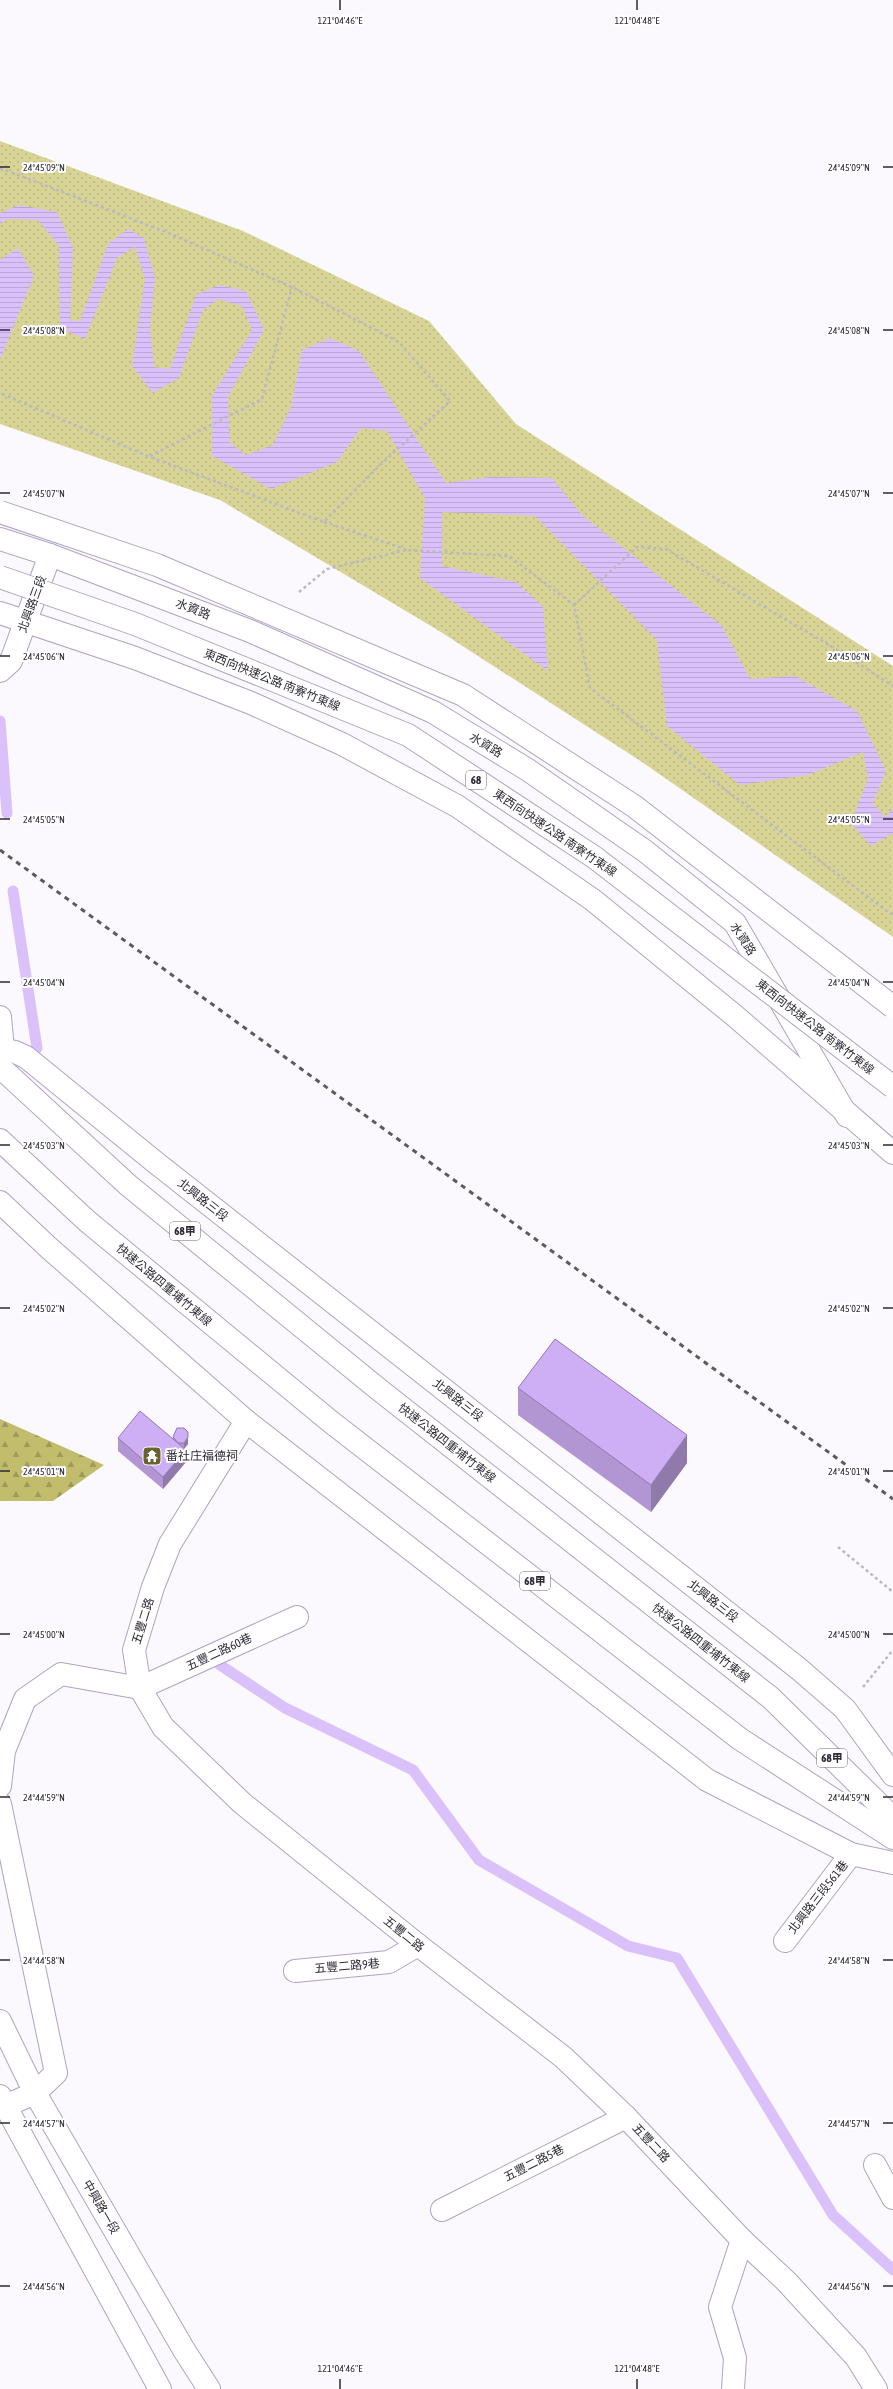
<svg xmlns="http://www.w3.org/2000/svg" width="893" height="2389" font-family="'Asap Condensed','Noto Sans TC',sans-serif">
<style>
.forest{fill:url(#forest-firs)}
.park{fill:url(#park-dots)}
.water{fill:url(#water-rules)}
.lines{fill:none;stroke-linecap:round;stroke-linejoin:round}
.stream{stroke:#dbc1fa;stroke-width:11}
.minor-casing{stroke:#b0a3c1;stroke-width:24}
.major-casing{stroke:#b0a3c1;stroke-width:24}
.highway-casing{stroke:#b0a3c1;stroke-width:24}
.path{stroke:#bcb8c0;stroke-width:2.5;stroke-dasharray:3 3;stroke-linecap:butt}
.minor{stroke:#fff;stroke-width:22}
.major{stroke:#fff;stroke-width:22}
.highway{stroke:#fff;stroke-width:22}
.rail{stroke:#5d5863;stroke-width:3;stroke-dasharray:5 5;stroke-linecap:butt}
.highway-bridge-casing{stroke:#b0a3c1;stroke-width:24;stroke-linecap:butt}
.highway-bridge{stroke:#fff;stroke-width:22}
.wall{fill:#b196d3}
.shaded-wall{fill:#907aac}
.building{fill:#ceaef5;stroke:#907aac}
.ticks{fill:none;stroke:#2f2a36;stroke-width:1.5}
.labels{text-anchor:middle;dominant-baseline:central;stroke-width:4;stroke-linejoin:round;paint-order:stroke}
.shield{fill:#fff;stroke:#6d6a72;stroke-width:1}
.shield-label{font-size:11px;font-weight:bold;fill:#2f2a36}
.street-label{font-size:12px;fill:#2f2a36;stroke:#fff}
.poi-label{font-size:12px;fill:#2f2a36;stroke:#fff;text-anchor:start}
.ticks-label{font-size:10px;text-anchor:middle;fill:#2f2a36;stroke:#fff;stroke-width:4;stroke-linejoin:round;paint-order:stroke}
</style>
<defs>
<pattern id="forest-firs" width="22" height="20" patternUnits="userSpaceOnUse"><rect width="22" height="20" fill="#c2bd6c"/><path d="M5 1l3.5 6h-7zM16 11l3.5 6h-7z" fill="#9e9a5a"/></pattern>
<pattern id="park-dots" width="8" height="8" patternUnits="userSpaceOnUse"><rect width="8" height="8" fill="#d7d496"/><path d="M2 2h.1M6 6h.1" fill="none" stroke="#b9b682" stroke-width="1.8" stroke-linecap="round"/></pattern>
<pattern id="water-rules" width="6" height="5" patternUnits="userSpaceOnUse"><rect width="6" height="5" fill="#dbc1fa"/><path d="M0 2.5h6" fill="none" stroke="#bca6d7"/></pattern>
</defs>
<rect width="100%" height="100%" fill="#fbf8fe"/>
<!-- forest -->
<polygon class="forest" points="0,1419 104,1465 53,1501 0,1501"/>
<!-- park -->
<polygon class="park" points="0,141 243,231 429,321 516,424 893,666 893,937 642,762 441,632 220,500 0,424"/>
<!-- water -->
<g class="water">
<polygon points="19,205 57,212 73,248 70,320 80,321 108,244 128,229 144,238 155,278 150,327 154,367 170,369 196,295 219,285 246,291 264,330 228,397 230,443 246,455 273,445 291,407 302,350 330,338 359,351 446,483 491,477 552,478 583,516 722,626 750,679 795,676 857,711 886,771 873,803 885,817 893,809 893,833 871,846 851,823 868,779 863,752 808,775 740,785 667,726 657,640 535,516 442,512 442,566 516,582 543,607 548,671 420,578 425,498 387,431 361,428 337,462 271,489 212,456 212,396 252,330 242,306 218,299 203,310 179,378 153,393 132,366 145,279 135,247 117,258 85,339 60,328 59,246 38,220 8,219 0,224 0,213"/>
<polygon points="18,248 34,276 0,360 0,260"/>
</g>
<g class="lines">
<!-- stream -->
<g class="stream">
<polyline points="0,721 7,813"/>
<polyline points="13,891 37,1048"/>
<polyline points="220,1665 285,1708 413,1770 479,1860 628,1946 677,1958 833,2215 893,2270"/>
</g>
<defs>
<g id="minor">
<polyline points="0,539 50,555 250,631 433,712 528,770 645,851 735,923 847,1116"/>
<polyline points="0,613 135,658 251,703 342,744 457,806 593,900 735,1016 893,1153"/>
<polyline points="0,671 11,661 50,555"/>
<polyline points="0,1017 3,1049"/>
<polyline points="0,1049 15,1052 26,1057 155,1162 799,1669 845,1709 893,1775"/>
<polyline points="0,1202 49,1248 246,1421 707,1780 851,1854 893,1863"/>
<polyline points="246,1421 170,1544 153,1587 134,1650 140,1688 163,1727 242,1803 418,1945 563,2057 626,2117 742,2240 786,2281 856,2357 876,2389"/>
<polyline points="0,1786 4,1751 25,1699 61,1674 140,1688 297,1617"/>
<polyline points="0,1804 56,2073 35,2093 5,2106 0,2105"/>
<polyline points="785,1941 851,1854"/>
<polyline points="295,1971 389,1962 418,1945"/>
<polyline points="875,2165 893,2198"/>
<polyline points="442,2210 626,2117"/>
<polyline points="733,2389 735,2358 720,2307 742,2240"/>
</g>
<g id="major">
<polyline points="0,2021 35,2093 184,2350 209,2389"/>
<polyline points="0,2096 160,2389"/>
</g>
<g id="highway">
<polyline points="0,1067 128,1185 377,1388 771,1698 893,1818"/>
<polyline points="0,1140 87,1221 331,1422 740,1739 893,1838"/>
</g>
</defs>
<!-- minor casing -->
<use href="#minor" class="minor-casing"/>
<!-- major casing -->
<use href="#major" class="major-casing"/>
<!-- highway casing -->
<use href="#highway" class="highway-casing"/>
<!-- path -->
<g class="path">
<polyline points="0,168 166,232 292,287 399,342 450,401 380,465 324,522 150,457 0,393"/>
<polyline points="150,456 262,399 292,287"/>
<polyline points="324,522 405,549"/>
<polyline points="299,592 327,569 406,550 509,556 574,605 590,688 888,912 893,914"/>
<polyline points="574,605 637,547 666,549 834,648 893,686"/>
<polyline points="838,1547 893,1592"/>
<polyline points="863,1687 893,1650"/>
</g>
<!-- minor -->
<use href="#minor" class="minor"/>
<!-- major -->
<use href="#major" class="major"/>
<!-- highway -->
<use href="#highway" class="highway"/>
<!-- rail -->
<polyline class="rail" points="0,850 893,1499"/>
<defs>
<g id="highway-bridge">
<polyline points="0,512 157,565 463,695 634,806 893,1007"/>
<polyline points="0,577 135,624 408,735 594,857 893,1087"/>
</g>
</defs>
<!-- highway-bridge casing -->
<use href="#highway-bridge" class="highway-bridge-casing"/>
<!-- highway-bridge -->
<use href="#highway-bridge" class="highway-bridge"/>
</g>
<!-- wall -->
<g class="wall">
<polygon points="518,1388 687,1463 651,1512 518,1415"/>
<polygon points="173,1437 188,1444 184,1448 186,1462 163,1489 118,1451 118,1438 173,1439"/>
</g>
<!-- shaded-wall -->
<g class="shaded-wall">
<polygon points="687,1435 687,1463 651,1512 651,1485"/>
<polygon points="188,1437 188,1444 184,1449 184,1443"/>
<polygon points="186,1450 186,1462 163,1489 163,1477"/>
</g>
<!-- building -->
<g class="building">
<polygon points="555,1339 687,1435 651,1485 518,1388"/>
<polygon points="140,1411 186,1450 163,1477 118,1438"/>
<polygon points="177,1428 184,1428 188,1432 188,1437 184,1443 178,1443 173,1437"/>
</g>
<!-- ticks -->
<path class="ticks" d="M340,0V10M637,0V10M0,167H10M883,167H893M0,330H10M883,330H893M0,493H10M883,493H893M0,656H10M883,656H893M0,819H10M883,819H893M0,982H10M883,982H893M0,1145H10M883,1145H893M0,1308H10M883,1308H893M0,1471H10M883,1471H893M0,1634H10M883,1634H893M0,1797H10M883,1797H893M0,1960H10M883,1960H893M0,2123H10M883,2123H893M0,2286H10M883,2286H893M340,2379V2389M637,2379V2389"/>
<!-- icons -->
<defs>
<symbol id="temple-square" viewBox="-11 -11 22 22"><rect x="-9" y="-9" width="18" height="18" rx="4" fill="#676330" stroke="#fff"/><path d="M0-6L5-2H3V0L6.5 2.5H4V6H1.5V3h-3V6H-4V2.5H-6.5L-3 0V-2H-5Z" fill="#fff"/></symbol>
</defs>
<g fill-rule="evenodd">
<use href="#temple-square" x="141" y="1445" width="22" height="22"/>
</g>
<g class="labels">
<!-- shield labels -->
<g class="shield">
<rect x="466" y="771" width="20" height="18" rx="3"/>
<rect x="170" y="1222" width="30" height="18" rx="3"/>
<rect x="520" y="1572" width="30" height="18" rx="3"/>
<rect x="817" y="1749" width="30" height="18" rx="3"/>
</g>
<g class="shield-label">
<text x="476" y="780">68</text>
<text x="185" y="1231">68甲</text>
<text x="535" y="1581">68甲</text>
<text x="832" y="1758">68甲</text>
</g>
<!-- street labels -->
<g class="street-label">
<text transform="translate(32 604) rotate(-70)">北興路三段</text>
<text transform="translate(193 609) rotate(21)">水資路</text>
<text transform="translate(272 680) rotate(22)">東西向快速公路 南寮竹東線</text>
<text transform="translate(486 745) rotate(31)">水資路</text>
<text transform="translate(555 833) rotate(34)">東西向快速公路 南寮竹東線</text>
<text transform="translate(743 939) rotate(57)">水資路</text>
<text transform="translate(815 1027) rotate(38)">東西向快速公路 南寮竹東線</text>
<text transform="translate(203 1200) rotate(38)">北興路三段</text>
<text transform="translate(164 1285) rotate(40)">快速公路四重埔竹東線</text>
<text transform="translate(458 1400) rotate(38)">北興路三段</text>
<text transform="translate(447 1443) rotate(38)">快速公路四重埔竹東線</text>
<text transform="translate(713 1601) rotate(38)">北興路三段</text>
<text transform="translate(143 1621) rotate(-73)">五豐二路</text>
<text transform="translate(701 1643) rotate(38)">快速公路四重埔竹東線</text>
<text transform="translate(219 1652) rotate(-25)">五豐二路60巷</text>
<text transform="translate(818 1897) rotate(-52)">北興路三段561巷</text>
<text transform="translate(404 1934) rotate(39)">五豐二路</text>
<text transform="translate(347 1966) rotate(-5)">五豐二路9巷</text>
<text transform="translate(651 2143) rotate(47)">五豐二路</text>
<text transform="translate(534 2163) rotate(-27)">五豐二路5巷</text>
<text transform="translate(101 2207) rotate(60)">中興路一段</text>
</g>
<!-- poi labels -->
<g class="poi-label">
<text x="166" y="1456">番社庄福德祠</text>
</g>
</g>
<g class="ticks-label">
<text x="340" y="24">121°04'46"E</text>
<text x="637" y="24">121°04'48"E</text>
<text x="44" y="171">24°45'09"N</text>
<text x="849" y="171">24°45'09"N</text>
<text x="44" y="334">24°45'08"N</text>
<text x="849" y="334">24°45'08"N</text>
<text x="44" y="497">24°45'07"N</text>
<text x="849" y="497">24°45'07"N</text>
<text x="44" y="660">24°45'06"N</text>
<text x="849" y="660">24°45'06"N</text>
<text x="44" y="823">24°45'05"N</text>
<text x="849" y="823">24°45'05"N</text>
<text x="44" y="986">24°45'04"N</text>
<text x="849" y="986">24°45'04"N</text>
<text x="44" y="1149">24°45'03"N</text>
<text x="849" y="1149">24°45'03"N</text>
<text x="44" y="1312">24°45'02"N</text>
<text x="849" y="1312">24°45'02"N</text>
<text x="44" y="1475">24°45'01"N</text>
<text x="849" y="1475">24°45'01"N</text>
<text x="44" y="1638">24°45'00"N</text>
<text x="849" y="1638">24°45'00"N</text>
<text x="44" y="1801">24°44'59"N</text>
<text x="849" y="1801">24°44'59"N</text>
<text x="44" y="1964">24°44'58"N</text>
<text x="849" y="1964">24°44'58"N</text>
<text x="44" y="2127">24°44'57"N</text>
<text x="849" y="2127">24°44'57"N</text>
<text x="44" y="2290">24°44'56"N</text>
<text x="849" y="2290">24°44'56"N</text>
<text x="340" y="2372">121°04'46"E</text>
<text x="637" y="2372">121°04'48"E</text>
</g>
</svg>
